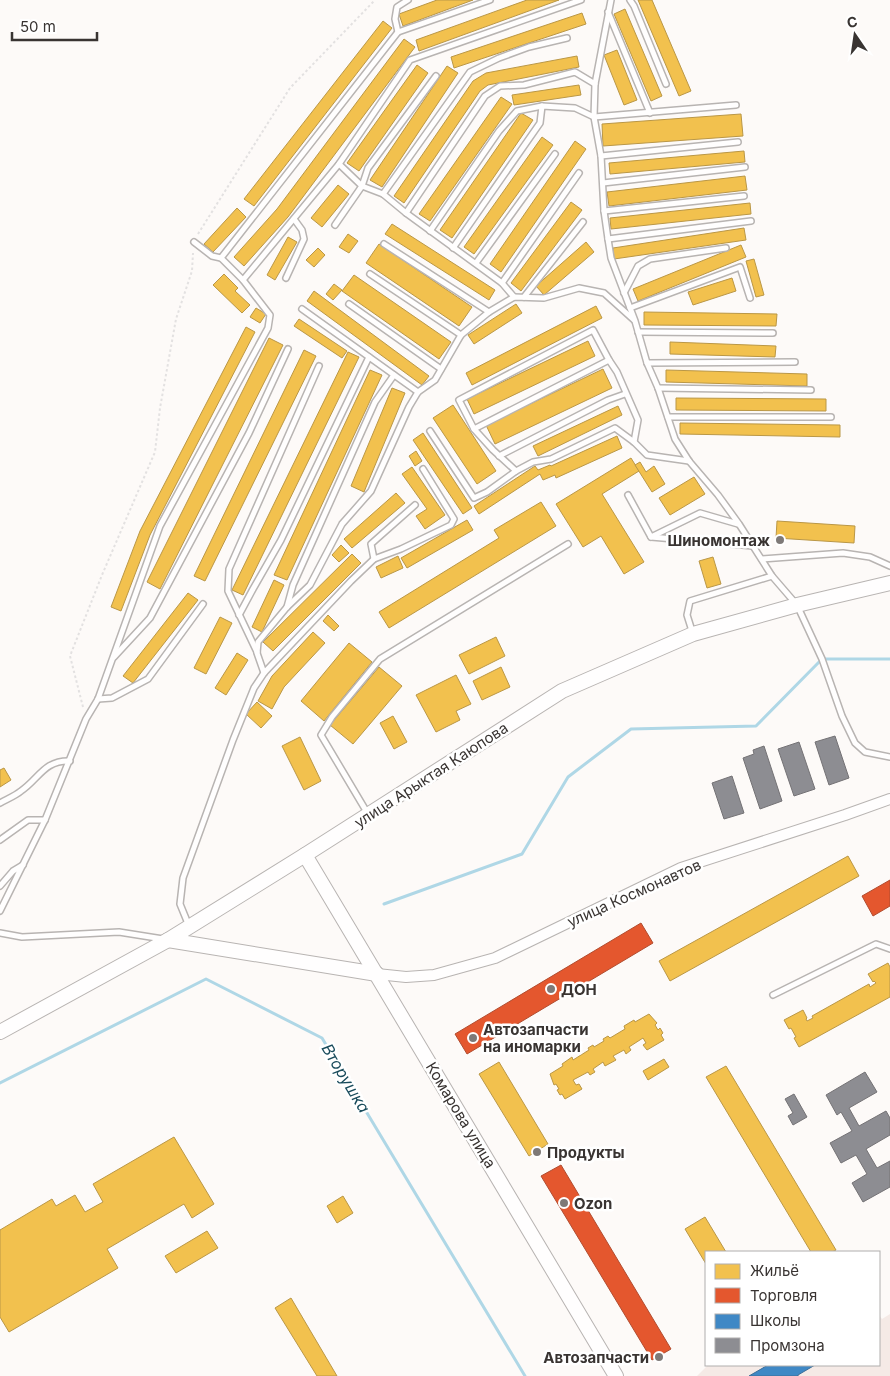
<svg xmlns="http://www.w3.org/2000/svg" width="890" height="1376" font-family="Inter,sans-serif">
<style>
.built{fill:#f5eae6}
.homes{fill:#f2c14e;stroke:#ba9746}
.shops{fill:#e4572e;stroke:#b14c2f}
.schools{fill:#3f88c5;stroke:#3d6f99}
.industry{fill:#8d8d92;stroke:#747275}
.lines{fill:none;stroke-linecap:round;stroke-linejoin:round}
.stream{stroke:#afd7e6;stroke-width:3}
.lane-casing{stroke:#b8b4b2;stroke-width:8}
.street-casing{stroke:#b8b4b2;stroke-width:12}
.secondary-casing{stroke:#b8b4b2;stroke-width:16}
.path{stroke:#e3e1e1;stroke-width:2;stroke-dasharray:2.5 2.5;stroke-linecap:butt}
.lane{stroke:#fffefe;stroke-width:5}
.street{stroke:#fffefe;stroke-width:10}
.secondary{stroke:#fffefe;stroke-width:14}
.poi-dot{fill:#7e7977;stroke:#fff;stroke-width:2}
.labels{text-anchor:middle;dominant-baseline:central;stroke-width:5;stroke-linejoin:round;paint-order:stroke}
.poi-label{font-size:15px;font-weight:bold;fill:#393432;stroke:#fff;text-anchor:start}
.street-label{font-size:15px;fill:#393432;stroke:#fff}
.water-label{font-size:16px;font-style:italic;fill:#1a4c5c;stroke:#fff}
</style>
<rect width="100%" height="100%" fill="#fdfaf8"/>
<!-- built -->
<polygon class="built" points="890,1314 890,1376 697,1376 708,1365 879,1365 879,1315 882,1319"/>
<!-- homes -->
<g class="homes">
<polygon points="437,0 473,0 403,26 399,14"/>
<polygon points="527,0 559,0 419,51 416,40"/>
<polygon points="638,0 652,0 691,91 679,96"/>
<polygon points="625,9 662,96 651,101 614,14"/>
<polygon points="582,13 586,24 454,68 451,57"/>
<polygon points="383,21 392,28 254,206 244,199"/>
<polygon points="404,39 415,47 288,217 244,266 234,257 277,209"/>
<polygon points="617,50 637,100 624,105 604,55"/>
<polygon points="577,56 579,67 488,85 480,91 404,203 394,196 473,81 486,73"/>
<polygon points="417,65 428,73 359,171 347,163"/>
<polygon points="447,66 458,73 382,187 370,180"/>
<polygon points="579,85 581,95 514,105 512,95"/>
<polygon points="501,97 512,104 430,221 419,214"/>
<polygon points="521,113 533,120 452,238 440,230"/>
<polygon points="741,114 743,136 603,146 602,124"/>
<polygon points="542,137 553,145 474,254 464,247"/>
<polygon points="575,141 586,149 501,272 490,264"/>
<polygon points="744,151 745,162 610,174 609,163"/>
<polygon points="745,176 747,190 609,206 607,192"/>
<polygon points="338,185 349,194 322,227 311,218"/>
<polygon points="571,202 582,210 521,291 511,283"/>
<polygon points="750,203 751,214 611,229 610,218"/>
<polygon points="237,208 246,217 213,252 204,244"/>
<polygon points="392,224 495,290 489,300 385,234"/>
<polygon points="744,228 746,240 614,259 613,248"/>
<polygon points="348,234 358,241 349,253 339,247"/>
<polygon points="288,237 297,242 275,280 267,275"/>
<polygon points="586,242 594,252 544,295 536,286"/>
<polygon points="379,244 472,307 459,326 366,263"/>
<polygon points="741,245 746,257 638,301 633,289"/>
<polygon points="318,248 325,255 314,267 306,260"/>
<polygon points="754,259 764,295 756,297 746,261"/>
<polygon points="224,274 238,288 235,291 250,305 242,313 213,285"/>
<polygon points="354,275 451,342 439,359 342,291"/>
<polygon points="732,278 736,291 693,305 688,292"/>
<polygon points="334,284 342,290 333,300 326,294"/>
<polygon points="314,291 429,376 422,385 307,301"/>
<polygon points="516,304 522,313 474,344 468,335"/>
<polygon points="596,306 602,318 472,385 466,373"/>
<polygon points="256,308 266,314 260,323 250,317"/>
<polygon points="644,312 777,314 776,326 644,325"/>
<polygon points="299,319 347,351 342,358 294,326"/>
<polygon points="246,327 255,332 150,535 121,611 111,607 140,531"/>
<polygon points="269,338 283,345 160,589 147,582"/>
<polygon points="588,341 595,356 474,414 467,399"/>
<polygon points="670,342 776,346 775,357 670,354"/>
<polygon points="304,350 316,356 205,581 194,576"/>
<polygon points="348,352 359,357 243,595 232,590"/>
<polygon points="603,369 612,388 495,444 486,425"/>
<polygon points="370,370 382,375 287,580 274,575"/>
<polygon points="666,370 807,374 807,386 666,382"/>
<polygon points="392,388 405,393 364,492 351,486"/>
<polygon points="676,398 826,399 826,411 676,410"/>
<polygon points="453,405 496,471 477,484 433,418"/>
<polygon points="618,406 622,415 538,456 533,446"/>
<polygon points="680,423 840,425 840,437 680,434"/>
<polygon points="423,433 472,508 463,514 413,440"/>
<polygon points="617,436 622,448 556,478 555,475 543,480 540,474 479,514 474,506 535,466 538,470 550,465 551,466"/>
<polygon points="416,451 422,461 415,466 409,456"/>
<polygon points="631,458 639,471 602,494 644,562 624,574 601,536 583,547 556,504"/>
<polygon points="640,462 646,472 654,466 665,484 652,492 635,465"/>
<polygon points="412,467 445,515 425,529 416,516 427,509 402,474"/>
<polygon points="694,477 705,494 670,515 659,498"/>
<polygon points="396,493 405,503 352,548 344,539"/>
<polygon points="541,502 556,526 389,628 379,612 499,538 494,530"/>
<polygon points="467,520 473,530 407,568 401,558"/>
<polygon points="777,521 855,526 854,543 776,538"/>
<polygon points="341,545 349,553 339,562 332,555"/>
<polygon points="352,554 361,563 273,651 263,642"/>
<polygon points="398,556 403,568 381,578 376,567"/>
<polygon points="713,557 721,584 707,588 699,561"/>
<polygon points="274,580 284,585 262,632 252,627"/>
<polygon points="188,593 198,600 133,683 123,676"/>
<polygon points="328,615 339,626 334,631 323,621"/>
<polygon points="220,617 232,623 206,674 194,668"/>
<polygon points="313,632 325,643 284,687 272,709 258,701 272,676"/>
<polygon points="496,637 505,656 469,674 459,655"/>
<polygon points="349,643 372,662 324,721 301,701"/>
<polygon points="237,653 248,660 226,695 215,688"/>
<polygon points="379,667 402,686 353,744 330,725"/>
<polygon points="501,667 510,687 482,700 473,681"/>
<polygon points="456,675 471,704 456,711 460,720 436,732 416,695"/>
<polygon points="257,702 272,716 261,728 246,714"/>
<polygon points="393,716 407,742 394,749 380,723"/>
<polygon points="300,737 321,781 304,790 282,746"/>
<polygon points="4,768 11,780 0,787 0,770"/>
<polygon points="848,856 859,876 670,981 659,961"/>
<polygon points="888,963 890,967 890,997 799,1047 794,1038 796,1037 791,1028 789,1029 784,1020 803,1010 807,1018 806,1019 807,1021 813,1018 812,1016 869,984 870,987 876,983 874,981 873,982 868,974"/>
<polygon points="649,1014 657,1023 655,1025 658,1030 660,1028 663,1033 661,1035 664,1040 647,1050 643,1045 646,1043 643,1038 629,1047 631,1050 626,1054 624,1050 613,1056 616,1060 605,1066 603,1062 593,1069 595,1072 590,1075 588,1072 573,1080 576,1085 579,1084 582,1089 565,1099 562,1094 560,1095 557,1090 559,1089 556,1084 554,1085 550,1074 563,1066 562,1064 572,1057 573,1060 589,1050 588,1048 593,1045 594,1047 604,1041 603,1039 608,1036 610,1038 625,1029 624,1026 634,1020 635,1022"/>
<polygon points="664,1059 669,1067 648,1080 643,1071"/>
<polygon points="499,1062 548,1144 529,1156 479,1074"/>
<polygon points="726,1066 836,1250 832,1252 811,1252 706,1077"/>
<polygon points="174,1137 214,1204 192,1218 184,1204 107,1249 118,1268 9,1332 0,1317 0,1230 52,1199 56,1206 75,1195 85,1212 103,1202 93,1184"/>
<polygon points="343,1196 353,1213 337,1223 327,1206"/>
<polygon points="705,1217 726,1252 706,1252 706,1264 685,1229"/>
<polygon points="207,1231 218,1248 176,1273 165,1256"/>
<polygon points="291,1298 337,1376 317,1376 275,1308"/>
</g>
<!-- shops -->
<g class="shops">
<polygon points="890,880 890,906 873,916 862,896"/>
<polygon points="641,923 653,943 467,1054 455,1034"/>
<polygon points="561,1165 671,1349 652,1360 541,1176"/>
</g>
<!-- schools -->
<polygon class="schools" points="768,1365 815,1365 798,1375 798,1376 749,1376"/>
<!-- industry -->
<g class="industry">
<polygon points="835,736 849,778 829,785 815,742"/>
<polygon points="799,742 815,789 794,796 778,749"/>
<polygon points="764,746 782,801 760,809 743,758 754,754 753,750"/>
<polygon points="732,776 744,813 724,819 712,783"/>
<polygon points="865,1072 877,1092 849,1108 859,1126 886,1111 890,1118 890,1135 866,1149 877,1168 890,1161 890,1187 863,1202 852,1183 867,1174 856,1155 841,1163 830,1143 852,1131 841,1112 837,1115 826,1095"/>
<polygon points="794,1094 807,1117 793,1125 788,1116 793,1113 785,1099"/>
</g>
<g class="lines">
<!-- stream -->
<g class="stream">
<polyline points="384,904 522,854 568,777 631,729 756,726 822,659 890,659"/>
<polyline points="0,1083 206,979 322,1038 525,1376"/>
</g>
<defs>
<g id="lane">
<polyline points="611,0 595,84 594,117 601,156 604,211 608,239 611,258 635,321 647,363 658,388 675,439 689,461 718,495 739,524 772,576 797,605 822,659 842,716 855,743 865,752 890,757"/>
<polyline points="630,0 634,6 666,84"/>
<polyline points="608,12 650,113"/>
<polyline points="398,32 395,19 397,7 408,0"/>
<polyline points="601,156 738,142"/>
<polyline points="339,164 362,186 383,194 406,213 502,283 514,297"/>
<polyline points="603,183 745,167"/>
<polyline points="383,194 470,72 499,58 529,47 567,38"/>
<polyline points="604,211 744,196"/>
<polyline points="406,213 485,96 500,86 524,85 575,72 595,84"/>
<polyline points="335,225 362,186 368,168 436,76"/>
<polyline points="430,231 499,131 517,111 542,106 575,108 594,117 736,105"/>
<polyline points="608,239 751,221"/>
<polyline points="194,242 212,256 221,258"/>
<polyline points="384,244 489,312"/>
<polyline points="453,248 540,123 542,106"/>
<polyline points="476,263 555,154"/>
<polyline points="370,274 461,335"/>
<polyline points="286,278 304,239 302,230 294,219"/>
<polyline points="243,280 339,164 410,60 581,0"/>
<polyline points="502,283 579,173"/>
<polyline points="624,293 638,266 650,259 726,248"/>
<polyline points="524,297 583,222"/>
<polyline points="349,304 441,369"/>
<polyline points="630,308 740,267 750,298"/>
<polyline points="302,309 418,392"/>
<polyline points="638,332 773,333"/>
<polyline points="647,363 795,362"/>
<polyline points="658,388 811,390"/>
<polyline points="668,417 831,417"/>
<polyline points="474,429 609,360"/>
<polyline points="430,431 474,498 487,492 516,471 533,462 551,459 615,428 634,442 647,455 689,461"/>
<polyline points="499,456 608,400 625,394"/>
<polyline points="516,471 493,450 474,429 459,400 593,330 609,360 617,372 638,420 634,442"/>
<polyline points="628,495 651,537 753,546"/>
<polyline points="651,537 700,513 738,524"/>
<polyline points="374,559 371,544 415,505"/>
<polyline points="762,559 843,553 870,557 890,566"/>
<polyline points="287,607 293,585 375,402 394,375"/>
<polyline points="239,615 253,589 281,540 369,357"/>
<polyline points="693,634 687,615 690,601 772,576"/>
<polyline points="257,652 228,591 229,569 319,366"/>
<polyline points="114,657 150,618 249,433 288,349"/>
<polyline points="264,673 257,653 258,642 287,607 310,585 342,524 371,491 409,407 418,392 435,380 461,335 489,312 514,297 544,298 579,288 604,293 634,320"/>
<polyline points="98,699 112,698 148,679 203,604"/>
<path d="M0,803C7,799 15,796 21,791C39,779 44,760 70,761"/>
<polyline points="368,814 321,735 332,717 380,659 568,544"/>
<polyline points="0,840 28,820 45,820"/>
<polyline points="0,886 13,871 23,865"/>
<polyline points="0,911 45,820 86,719 98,699 160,526 268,328 270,315 243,280 221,258 398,32 490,0"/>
<polyline points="189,926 180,904 183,878 233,740 254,688 264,673 351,581 374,559 401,549 451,525 454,519 423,469"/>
<polyline points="0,933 22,937 119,932 163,939"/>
<polyline points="773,995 876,944 890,949"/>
</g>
<polyline id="street" points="377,974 406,977 434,975 495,958 681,868 845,815 890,799"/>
<g id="secondary">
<polyline points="305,855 616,1376"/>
<polyline points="168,940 377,974"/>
<polyline points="0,1032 168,940 305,855 562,691 693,634 797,605 890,583"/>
</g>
</defs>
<!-- lane casing -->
<use href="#lane" class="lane-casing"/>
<!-- street casing -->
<use href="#street" class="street-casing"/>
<!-- secondary casing -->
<use href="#secondary" class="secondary-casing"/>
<!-- path -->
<g class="path">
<polyline points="198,234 290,88 375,0"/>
<polyline points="83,707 70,656 102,575 155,452 160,408 176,319 192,271 193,253"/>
</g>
<!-- lane -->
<use href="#lane" class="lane"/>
<!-- street -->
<use href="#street" class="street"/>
<!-- secondary -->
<use href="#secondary" class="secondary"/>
</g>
<!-- markers -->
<g class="poi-dot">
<circle cx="780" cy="540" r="5"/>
<circle cx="551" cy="989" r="5"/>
<circle cx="473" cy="1038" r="5"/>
<circle cx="537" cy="1152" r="5"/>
<circle cx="564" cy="1203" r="5"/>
<circle cx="659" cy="1357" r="5"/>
</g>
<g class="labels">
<!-- poi labels -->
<g class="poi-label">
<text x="770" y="540" text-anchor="end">Шиномонтаж</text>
<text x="561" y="989">ДОН</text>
<text x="483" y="1029">Автозапчасти<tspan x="483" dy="17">на иномарки</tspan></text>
<text x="547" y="1152">Продукты</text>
<text x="574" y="1203">Ozon</text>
<text x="649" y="1357" text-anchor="end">Автозапчасти</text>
</g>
<!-- street labels -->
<g class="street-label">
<text transform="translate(431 775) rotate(-33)">улица Арыктая Каюпова</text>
<text transform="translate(634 893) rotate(-24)">улица Космонавтов</text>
<text transform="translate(461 1115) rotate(59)">Комарова улица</text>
</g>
<!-- water labels -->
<g class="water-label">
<text transform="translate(346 1078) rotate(59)">Вторушка</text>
</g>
</g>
<!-- legend -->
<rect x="705" y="1251" width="175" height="115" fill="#ffffff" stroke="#b0aead"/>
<rect x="715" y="1264" width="25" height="15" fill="#f2c14e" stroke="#b0aead"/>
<text x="750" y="1276" font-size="15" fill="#393432">Жильё</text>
<rect x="715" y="1288" width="25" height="15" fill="#e4572e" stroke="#b0aead"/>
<text x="750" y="1301" font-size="15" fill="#393432">Торговля</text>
<rect x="715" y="1314" width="25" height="15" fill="#3f88c5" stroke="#b0aead"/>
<text x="750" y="1326" font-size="15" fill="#393432">Школы</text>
<rect x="715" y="1338" width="25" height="15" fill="#8d8d92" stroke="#b0aead"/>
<text x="750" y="1351" font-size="15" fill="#393432">Промзона</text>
<!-- north arrow -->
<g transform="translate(855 35) rotate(347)" stroke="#ffffff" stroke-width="4" paint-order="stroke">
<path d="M0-4L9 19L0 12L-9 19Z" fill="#393432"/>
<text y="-8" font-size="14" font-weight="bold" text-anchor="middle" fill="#393432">С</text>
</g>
<!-- scale -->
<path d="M12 32v8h85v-8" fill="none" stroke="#393432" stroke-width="2.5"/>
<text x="20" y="32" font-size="15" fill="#393432" stroke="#ffffff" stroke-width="4" paint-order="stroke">50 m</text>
</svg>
